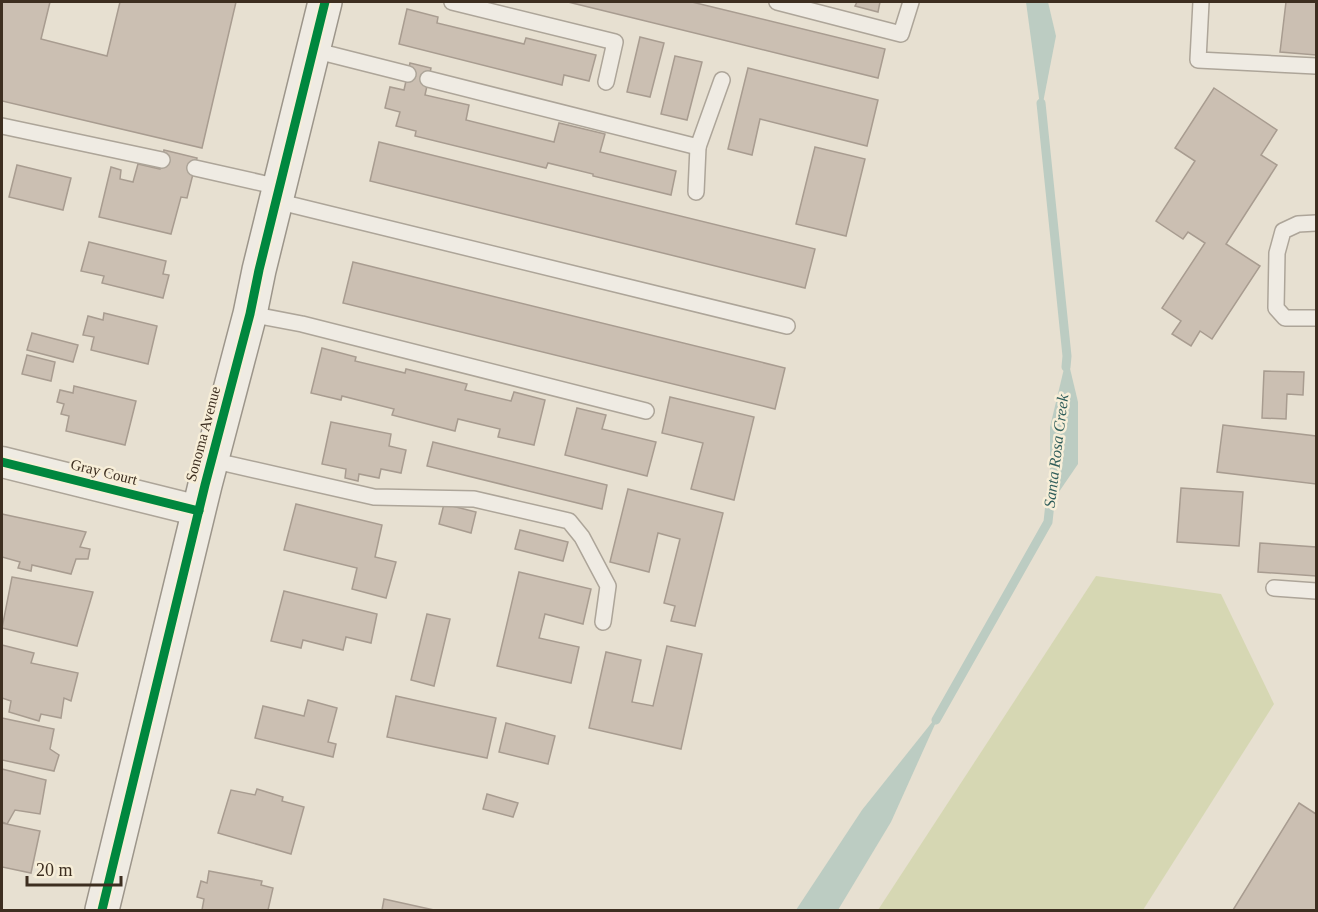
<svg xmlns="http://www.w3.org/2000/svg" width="1318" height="912" font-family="'Times New Roman',serif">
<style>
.green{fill:#d6d7b3}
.water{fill:#bcccc2}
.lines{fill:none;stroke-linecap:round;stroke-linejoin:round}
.stream{stroke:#bcccc2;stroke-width:9}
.building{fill:#cbbfb2;stroke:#a89c90;stroke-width:1.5}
.lane-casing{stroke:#ada599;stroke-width:18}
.street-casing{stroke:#ada599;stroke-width:33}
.secondary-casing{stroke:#9c958a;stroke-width:36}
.lane{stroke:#efebe3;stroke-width:15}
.street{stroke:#efebe3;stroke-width:30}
.secondary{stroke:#efebe3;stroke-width:33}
.cycleway-casing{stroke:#f7eed8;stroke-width:13}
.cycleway{stroke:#00873e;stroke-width:9}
.labels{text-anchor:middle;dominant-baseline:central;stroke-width:5;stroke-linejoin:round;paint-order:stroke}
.street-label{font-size:15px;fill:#3d2e20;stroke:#f7eed8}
.water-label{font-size:16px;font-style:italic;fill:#2f5d5a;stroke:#f7eed8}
</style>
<rect width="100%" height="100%" fill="#e7e0d1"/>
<!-- green -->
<polygon class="green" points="1096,576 1221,594 1274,704 1143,910 878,910"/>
<!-- water -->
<g class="water">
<polygon points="1026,2 1048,2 1056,36 1041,113"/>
<polygon points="1067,356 1078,402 1078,464 1050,505 1050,427"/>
<polygon points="941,711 891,822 838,910 796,910 862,810"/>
</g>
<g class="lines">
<!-- stream -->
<g class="stream">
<polyline points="1041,103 1067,356 1066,367"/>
<polyline points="936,720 1048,522 1051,494"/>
</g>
</g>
<!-- building -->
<g class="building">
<polygon points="2,2 50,2 41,39 107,56 120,2 236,2 202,148 2,101"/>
<polygon points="568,2 692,2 885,49 878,78"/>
<polygon points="857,2 880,2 878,12 855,6"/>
<polygon points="1286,2 1316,2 1316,55 1280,52"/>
<polygon points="407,9 438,17 437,23 524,44 526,38 596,55 589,81 564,75 562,85 399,44"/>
<polygon points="640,37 664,43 650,97 627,92"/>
<polygon points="675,56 702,62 687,120 661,114"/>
<polygon points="410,63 431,68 425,95 469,105 466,120 554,142 559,123 605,134 600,152 676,171 671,195 593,176 593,174 548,163 546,168 415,136 416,131 396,126 400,112 385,108 390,87 404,90"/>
<polygon points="748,68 878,100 867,146 760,119 752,155 728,149"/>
<polygon points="1214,88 1277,130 1261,155 1277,165 1226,244 1260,266 1212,339 1200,331 1191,346 1172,334 1181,321 1162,308 1205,243 1188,232 1183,239 1156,221 1195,161 1175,148"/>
<polygon points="379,142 815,249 805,288 370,181"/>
<polygon points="815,147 865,159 846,236 796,224"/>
<polygon points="164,150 197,158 187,198 181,197 171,234 99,217 111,167 121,170 120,179 133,182 138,164 160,169"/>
<polygon points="17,165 71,178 63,210 9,197"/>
<polygon points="89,242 166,261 163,274 169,275 163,298 102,283 104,276 81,271"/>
<polygon points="353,262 785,368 775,409 343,303"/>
<polygon points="104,313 157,326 148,364 91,350 94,337 83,335 88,316 103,320"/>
<polygon points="32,333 78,345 73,362 27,350"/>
<polygon points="322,348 356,357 355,361 405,373 406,369 467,384 465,390 511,401 514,392 545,400 534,445 498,437 500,429 458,419 455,431 392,415 394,409 342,396 341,400 311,393"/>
<polygon points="27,355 55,362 51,381 22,374"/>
<polygon points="1264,371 1304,372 1303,395 1287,394 1286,419 1262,418"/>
<polygon points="74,386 136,401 125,445 66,431 69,416 61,414 64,404 57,402 60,390 73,393"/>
<polygon points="670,397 754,417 734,500 691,489 703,443 662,433"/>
<polygon points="577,408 606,415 602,429 656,442 647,476 565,455"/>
<polygon points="331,422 391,434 389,446 406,450 401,473 381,469 379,478 359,474 358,481 345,478 346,469 322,464"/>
<polygon points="1223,425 1316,436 1316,484 1217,472"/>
<polygon points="433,442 607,485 602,509 427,466"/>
<polygon points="1181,488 1243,492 1239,546 1177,542"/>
<polygon points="628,489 723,513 695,626 671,621 675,606 664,603 680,539 658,533 649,572 610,562"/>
<polygon points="296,504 382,525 375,557 396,562 386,598 352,589 357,568 284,550"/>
<polygon points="444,504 476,512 471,533 439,524"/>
<polygon points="2,514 86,532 80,547 90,549 88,559 76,559 71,574 32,565 31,571 18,568 20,562 2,557"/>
<polygon points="520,530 568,542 563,561 515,549"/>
<polygon points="1260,543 1316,547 1316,576 1258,572"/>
<polygon points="519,572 591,589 583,624 545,614 539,638 579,647 571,683 497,666"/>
<polygon points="12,577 93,592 77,646 2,628"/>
<polygon points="284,591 377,614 371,643 346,637 343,650 303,640 301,648 271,641"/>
<polygon points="427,614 450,619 434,686 411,680"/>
<polygon points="2,645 34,653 31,663 78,673 71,701 64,698 61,718 41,714 39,721 9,712 11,701 2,698"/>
<polygon points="667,646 702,654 681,749 589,728 606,652 641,660 632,702 653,706"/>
<polygon points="396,696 496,718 487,758 387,737"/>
<polygon points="308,700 337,708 328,742 336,744 333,757 255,738 263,706 304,716"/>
<polygon points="2,718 54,729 50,749 59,755 54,771 2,760"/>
<polygon points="506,723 555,736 548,764 499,752"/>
<polygon points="2,769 46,780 40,814 15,810 7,824 2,822"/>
<polygon points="257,789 283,797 282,801 304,807 291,854 218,833 231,790 255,795"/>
<polygon points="487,794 518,803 513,817 483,809"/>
<polygon points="1299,803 1316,814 1316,910 1233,910"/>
<polygon points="2,823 40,831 31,873 2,867"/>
<polygon points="209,871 262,881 261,885 273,888 268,910 202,910 204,899 197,897 201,881 207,883"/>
<polygon points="384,899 434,910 382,910"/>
</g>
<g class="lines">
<defs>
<g id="lane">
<polyline points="452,2 615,42 606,82"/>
<polyline points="777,2 901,34 911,2"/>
<polyline points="1201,2 1198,60 1316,66"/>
<polyline points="313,50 408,74"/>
<polyline points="428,79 698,147 722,80"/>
<polyline points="2,126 162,160"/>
<polyline points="195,168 279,187"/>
<polyline points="696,192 698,147"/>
<polyline points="276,201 787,326"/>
<polyline points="1316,223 1298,224 1283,231 1277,253 1276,308 1285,318 1316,318"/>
<polyline points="250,314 302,324 646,411"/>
<polyline points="211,460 374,497 474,499 569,521 582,537 608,586 603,622"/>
<polyline points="1274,588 1316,591"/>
</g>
<polyline id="street" points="2,462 199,511"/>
<polyline id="secondary" points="102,910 205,485 250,314 259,270 325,2"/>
</defs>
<!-- lane casing -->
<use href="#lane" class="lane-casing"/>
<!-- street casing -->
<use href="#street" class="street-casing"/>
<!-- secondary casing -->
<use href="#secondary" class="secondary-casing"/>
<!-- lane -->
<use href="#lane" class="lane"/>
<!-- street -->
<use href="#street" class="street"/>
<!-- secondary -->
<use href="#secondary" class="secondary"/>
<defs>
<g id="cycleway">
<polyline points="2,462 199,511"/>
<polyline points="102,910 205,485 250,314 259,270 325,2"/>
</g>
</defs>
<!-- cycleway casing -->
<use href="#cycleway" class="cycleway-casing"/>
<!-- cycleway -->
<use href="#cycleway" class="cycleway"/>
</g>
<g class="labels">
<!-- street labels -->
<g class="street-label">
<text transform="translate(203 434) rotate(-75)">Sonoma Avenue</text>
<text transform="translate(104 472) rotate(14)">Gray Court</text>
</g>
<!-- water labels -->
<g class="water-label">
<text transform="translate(1056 451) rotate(-83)">Santa Rosa Creek</text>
</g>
</g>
<!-- border -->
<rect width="1318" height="912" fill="none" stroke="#3d2e20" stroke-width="6"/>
<!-- scale -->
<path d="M27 876v9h94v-9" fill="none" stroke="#3d2e20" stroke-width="3"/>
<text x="36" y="876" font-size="18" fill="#3d2e20" stroke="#f7eed8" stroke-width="4.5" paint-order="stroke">20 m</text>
</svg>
